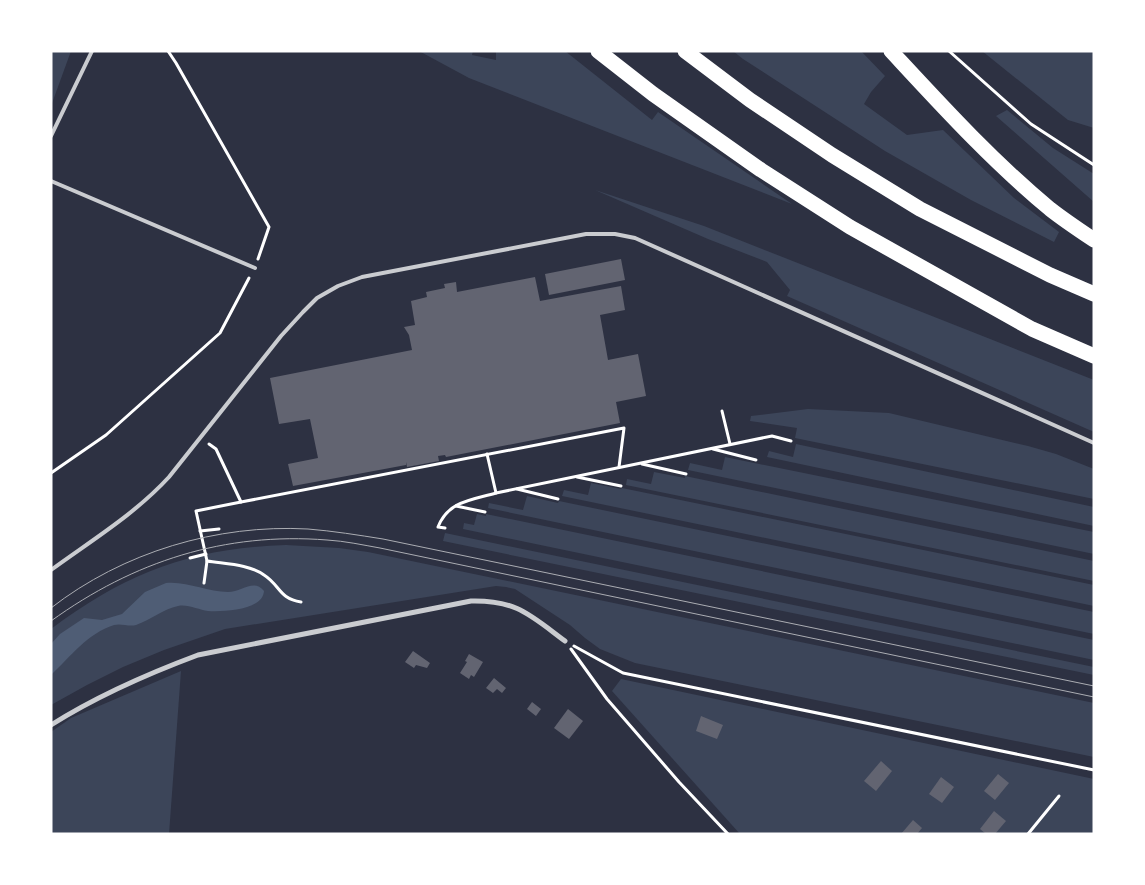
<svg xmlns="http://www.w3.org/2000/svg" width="1145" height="885" font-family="Ubuntu,sans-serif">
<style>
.green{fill:#3c4559}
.water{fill:#4f5d75}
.building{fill:#626471}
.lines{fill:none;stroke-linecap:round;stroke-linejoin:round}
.path{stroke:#fff;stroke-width:3}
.service{stroke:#caccd0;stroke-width:4}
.minor{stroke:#caccd0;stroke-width:5}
.motorway{stroke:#fff;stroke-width:15}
.tram{stroke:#abadb3;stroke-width:1}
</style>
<rect width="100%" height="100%" fill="#2d3142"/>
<!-- green -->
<g class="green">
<polygon points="51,51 71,51 51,106"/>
<polygon points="419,51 473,51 472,55 496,60 496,51 565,51 652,120 658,112 792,204 469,78"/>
<polygon points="733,51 861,51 885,76 871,92 864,104 907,135 943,130 1014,198 1059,232 1054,242 971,200 885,151 743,59"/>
<polygon points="982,51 1094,51 1094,128 1068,120"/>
<polygon points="1007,110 1053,148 1094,174 1094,202 996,116"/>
<polygon points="595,190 704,226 1094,380 1094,432 787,296 790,290 767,262 708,239"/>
<polygon points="808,409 889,413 1028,446 1056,454 1094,469 1094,499 795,438 797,428 750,421 751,416"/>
<polygon points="796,444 1094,507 1094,526 767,457 769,451 793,457"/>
<polygon points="725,457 1094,532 1094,554 688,470 690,463 722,470"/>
<polygon points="654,472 685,478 685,476 1094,561 1094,581 626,485 627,479 651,484"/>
<polygon points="591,483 621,489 622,488 1094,585 1094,606 562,496 564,490 588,495"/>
<polygon points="527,496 558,503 559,501 1094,612 1094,634 488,508 489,503 523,510"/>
<polygon points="477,514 486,516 486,514 1094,640 1094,660 463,529 464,523 474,525"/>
<polygon points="445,533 1094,667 1094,675 443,541"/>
<path d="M286,545L339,548L368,552L1094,703V757L635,663L600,649L585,638L570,625L515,589L506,587L496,586L225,629L164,650L123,667L87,685L51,705V629C127,572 192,548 286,545Z"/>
<polygon points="181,671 169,834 51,834 51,732 71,718"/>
<polygon points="621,679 1094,779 1094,834 740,834 612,691"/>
</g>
<!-- water -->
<path class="water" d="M166,583C187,581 207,592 228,592C242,592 254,578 264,591C263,610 224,612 208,611C199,610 188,604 178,606C163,609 151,620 136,625C129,627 121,623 114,625C88,633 70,657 51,675V644L60,634L84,618L102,620L122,614L145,592Z"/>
<!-- building -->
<g class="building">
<polygon points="621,259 625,280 549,295 545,274"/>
<polygon points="535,277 540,301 621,286 625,310 600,315 608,360 638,354 646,396 616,402 620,423 446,457 445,455 438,456 439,461 407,467 406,462 406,465 293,486 288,464 318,458 310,419 279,424 270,378 412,350 409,335 404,327 415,325 411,301 427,297 426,292 445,288 444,284 456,282 457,292"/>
<polygon points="413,651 430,663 427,668 416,665 414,668 405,662"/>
<polygon points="469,654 483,662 474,677 471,675 469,679 460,673 467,662 465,661"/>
<polygon points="494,678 506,688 502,693 497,689 493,693 486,688"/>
<polygon points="532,702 541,709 536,716 527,709"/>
<polygon points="568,709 583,721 569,739 554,728"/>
<polygon points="701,716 723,725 717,739 696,731"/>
<polygon points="881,761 892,771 876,791 864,781"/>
<polygon points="998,774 1009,783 995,800 984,791"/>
<polygon points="941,777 954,787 942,803 929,794"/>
<polygon points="994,811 1006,821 995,834 986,834 980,829"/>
<polygon points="913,820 922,828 917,834 901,834"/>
</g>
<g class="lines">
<!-- path -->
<g class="path">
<polyline points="168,51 176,63 269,227 258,259"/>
<polyline points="949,51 1031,124 1094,165"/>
<polyline points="722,411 730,444"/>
<polyline points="713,449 756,460"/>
<polyline points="487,454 496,493"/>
<polyline points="642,464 686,474"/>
<polyline points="51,473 106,435 220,333 249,278"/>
<polyline points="577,477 621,486"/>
<polyline points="517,489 558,499"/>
<polyline points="241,502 624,428 619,467"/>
<polyline points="456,506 485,512"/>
<path d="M445,528L438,527C448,501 472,500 496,493L772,436L791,441"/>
<polyline points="200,531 219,529"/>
<polyline points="190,558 206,554"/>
<path d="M207,561C225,564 249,564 264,575C280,585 279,599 301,602"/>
<polyline points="204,583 207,561 196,511 241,502 216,449 209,444"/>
<polyline points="574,646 623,673 1094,770"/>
<polyline points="571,649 607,699 679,782 728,834"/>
<polyline points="1028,834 1059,796"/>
</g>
<!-- service -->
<g class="service">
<polyline points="51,136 92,51"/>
<polyline points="51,181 255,268"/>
<path d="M51,570C92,540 135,514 169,477L281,336L303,312L317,298L338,286L362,277L586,234H615L635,238L1094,443"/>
</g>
<!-- minor -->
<path class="minor" d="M51,725C97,696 147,674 198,655L471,601C517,600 530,615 565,641"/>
<!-- motorway -->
<g class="motorway">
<polyline points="598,51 653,94 761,170 850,227 1032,329 1094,356"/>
<polyline points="685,51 750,100 832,155 920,209 1050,275 1094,294"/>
<path d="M891,51C942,106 992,161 1050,209C1064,220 1079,230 1094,240"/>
</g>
<!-- tram -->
<g class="tram">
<path d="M51,608C123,552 217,524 308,529C333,531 358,535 383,539L1094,686"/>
<path d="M51,621C134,561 225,532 327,540C345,541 363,545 380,548L1094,697"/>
</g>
</g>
<!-- border -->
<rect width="1145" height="885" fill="none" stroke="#ffffff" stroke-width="105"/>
</svg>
